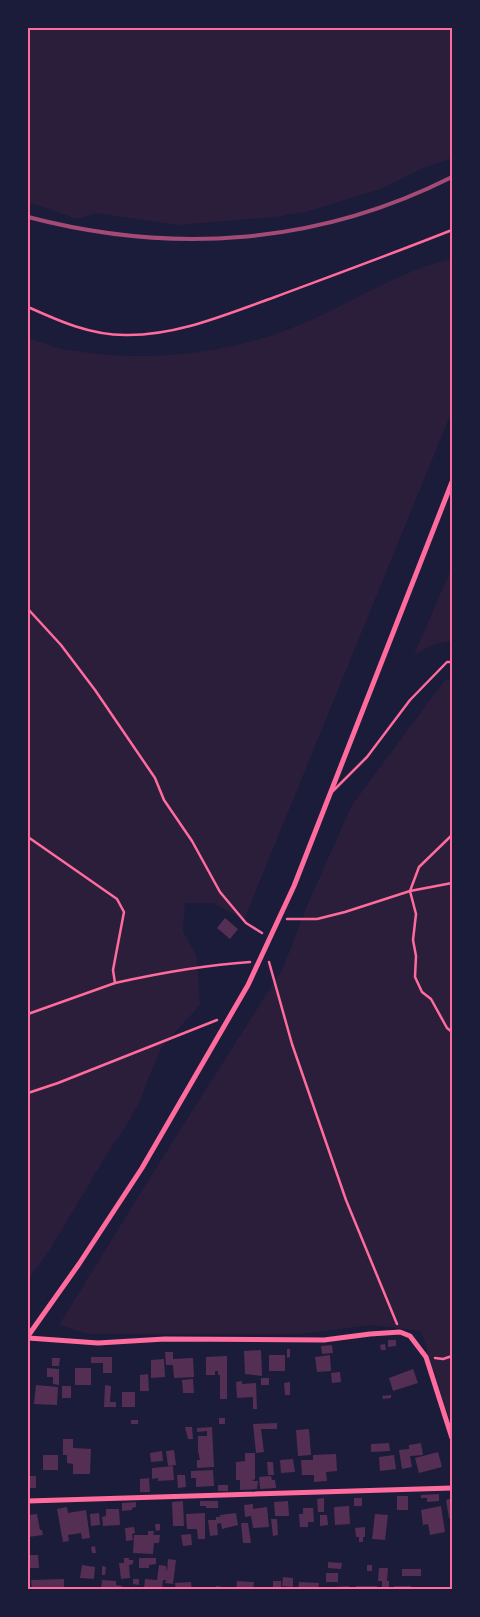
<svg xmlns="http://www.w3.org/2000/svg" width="480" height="1617" font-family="Lato,sans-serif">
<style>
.green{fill:#2a1e3b}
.building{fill:#542f53}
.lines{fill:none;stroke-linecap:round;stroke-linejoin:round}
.path{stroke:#ff6b9d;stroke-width:2.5}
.service{stroke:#ff6b9d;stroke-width:2.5}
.minor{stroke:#ff6b9d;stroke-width:5}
.rail{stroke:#a44b75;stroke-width:4}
.neatline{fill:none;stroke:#ff6b9d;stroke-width:2}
</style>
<rect width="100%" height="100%" fill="#1b1b3a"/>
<!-- green -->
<g class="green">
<polygon points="28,28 452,28 452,158 423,168 381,189 305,212 275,217 178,225 96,213 77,219 28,202"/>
<path d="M452,259V411L244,920L213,903H185L183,931L197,957L200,1005L162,1047L150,1074L140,1101L126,1126L110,1149L49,1251L28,1279V338C41,342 54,348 68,350C144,363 227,355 299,325C351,304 397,271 452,259Z"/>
<polygon points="452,567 452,641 435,644 414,655"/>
<polygon points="445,680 452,680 452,1427 421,1331 372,1325 301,1334 88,1334 59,1325 156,1168 283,968 309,901 352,805"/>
</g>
<!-- building -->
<g class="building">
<polygon points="225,918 238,929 230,939 217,928"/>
<polygon points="388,1340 396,1340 396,1346 388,1347"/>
<polygon points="385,1344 386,1350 381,1350 380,1345"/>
<polygon points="332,1345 333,1353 322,1354 321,1346"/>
<polygon points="287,1349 290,1349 290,1357 287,1358"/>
<polygon points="261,1350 262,1376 245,1374 244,1351"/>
<polygon points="165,1352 173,1352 173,1359 193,1358 194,1377 174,1378 173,1365 166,1365"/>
<rect x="269" y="1355" width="16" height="16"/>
<polygon points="330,1355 331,1371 317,1372 315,1357"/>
<polygon points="227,1356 227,1399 220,1399 220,1375 218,1375 218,1371 215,1371 215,1375 206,1375 206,1357"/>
<polygon points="91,1357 112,1357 112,1373 103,1373 103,1363 91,1363"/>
<polygon points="52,1358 60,1358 59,1366 52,1366"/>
<polygon points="164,1359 165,1377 151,1378 151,1360"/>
<polygon points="47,1368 59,1369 59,1385 53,1384 53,1377 47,1377"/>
<rect x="75" y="1368" width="16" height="17"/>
<polygon points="413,1369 418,1383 393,1391 389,1378"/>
<polygon points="340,1372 341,1382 332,1383 331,1373"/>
<polygon points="148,1374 149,1391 140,1391 140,1375"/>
<rect x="261" y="1378" width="8" height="7"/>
<polygon points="193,1379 194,1393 183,1393 182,1380"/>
<polygon points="242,1381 242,1384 256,1383 257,1409 253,1409 253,1397 237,1398 236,1382"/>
<polygon points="290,1382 290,1395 285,1395 284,1383"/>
<polygon points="36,1385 58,1387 57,1405 34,1404"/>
<polygon points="105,1385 111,1386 110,1402 116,1402 116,1407 104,1407"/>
<rect x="62" y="1386" width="9" height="12"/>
<rect x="122" y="1392" width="13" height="15"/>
<polygon points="391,1395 391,1398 383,1399 382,1396"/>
<rect x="219" y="1418" width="6" height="6"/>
<rect x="131" y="1420" width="7" height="4"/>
<polygon points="277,1423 277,1429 261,1429 264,1452 256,1453 253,1424"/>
<polygon points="185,1427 192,1427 193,1439 188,1439"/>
<polygon points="212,1427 214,1467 197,1468 197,1460 200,1460 198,1451 198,1436 207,1436 207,1431 197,1432 197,1428"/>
<polygon points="309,1429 311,1455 298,1456 296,1430"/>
<polygon points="63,1439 73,1439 73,1448 91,1449 90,1474 73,1474 73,1464 67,1463 67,1455 63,1455"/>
<polygon points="389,1443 390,1451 371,1452 371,1444"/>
<polygon points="421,1443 423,1455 410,1456 412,1467 402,1469 399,1450 409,1449 409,1445"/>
<polygon points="174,1450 176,1465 168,1466 166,1451"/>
<polygon points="162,1451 163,1461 151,1462 150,1453"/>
<polygon points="438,1452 442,1467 419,1473 415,1458"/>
<polygon points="245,1453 255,1453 255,1479 252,1481 258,1481 257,1489 240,1490 240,1480 236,1480 236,1462 245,1461"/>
<polygon points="336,1454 337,1471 326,1472 327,1481 314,1482 314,1475 302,1475 301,1460 313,1460 313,1455"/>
<rect x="43" y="1455" width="15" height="15"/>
<polygon points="394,1455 396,1469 380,1471 379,1457"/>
<polygon points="293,1459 295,1472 281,1473 280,1460"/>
<polygon points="267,1462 273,1462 274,1475 268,1475"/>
<polygon points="173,1466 174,1480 158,1481 158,1478 152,1479 152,1468"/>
<polygon points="213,1470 214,1486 196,1487 196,1478 191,1478 191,1471"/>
<polygon points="177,1475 185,1475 186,1487 178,1488"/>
<rect x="28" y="1476" width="8" height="12"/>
<polygon points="271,1476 272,1480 275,1480 276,1488 260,1489 259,1477"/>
<polygon points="149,1478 150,1492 140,1492 140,1479"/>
<rect x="218" y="1485" width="10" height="6"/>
<polygon points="439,1494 439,1501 427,1502 427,1498 421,1498 421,1495"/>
<rect x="397" y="1496" width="11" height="14"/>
<polygon points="324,1498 324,1512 318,1512 317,1499"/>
<rect x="354" y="1498" width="8" height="8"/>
<polygon points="452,1498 452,1518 449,1518 446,1500"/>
<polygon points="183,1501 184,1526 173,1526 172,1502"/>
<polygon points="200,1501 218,1501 218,1508 206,1508 206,1506 200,1506"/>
<polygon points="288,1501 289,1516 275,1516 274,1502"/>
<polygon points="136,1502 136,1507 132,1508 132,1510 122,1511 122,1503"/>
<polygon points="253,1504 253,1509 267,1507 269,1527 253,1528 251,1516 245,1517 244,1505"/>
<polygon points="349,1506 350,1524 335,1525 334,1507"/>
<polygon points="441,1506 445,1532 430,1535 428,1524 423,1525 421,1510"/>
<polygon points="67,1507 68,1513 86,1510 90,1538 82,1539 81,1533 68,1535 69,1541 63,1542 57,1509"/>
<polygon points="303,1508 313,1508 314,1522 308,1522 308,1527 300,1527 299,1514 303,1514"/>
<polygon points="106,1509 119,1509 120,1525 103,1526 102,1517 106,1516"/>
<polygon points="99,1513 100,1525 91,1526 90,1514"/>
<polygon points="205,1513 205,1539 198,1539 197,1529 187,1529 186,1514"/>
<polygon points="236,1513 238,1525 222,1529 221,1523 217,1524 218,1535 210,1536 208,1520 216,1520 216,1517 220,1517 220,1515"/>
<polygon points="37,1514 40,1530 42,1530 43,1535 28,1537 28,1515"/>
<polygon points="375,1514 388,1515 385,1540 372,1539"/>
<polygon points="320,1515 327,1515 328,1525 320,1526"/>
<polygon points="271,1519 277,1519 278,1535 273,1536"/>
<polygon points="241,1523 248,1523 251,1543 243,1543"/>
<polygon points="155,1524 160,1524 160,1530 156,1531"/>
<polygon points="134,1527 135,1533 132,1534 133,1540 126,1541 125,1528"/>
<polygon points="365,1527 365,1537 363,1537 363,1542 359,1542 359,1537 356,1537 355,1528"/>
<polygon points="148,1531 154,1531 153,1535 160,1535 159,1543 154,1543 153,1554 133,1553 134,1535 148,1535"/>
<polygon points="191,1534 192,1545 183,1546 181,1535"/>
<polygon points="95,1546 96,1553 92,1553 91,1547"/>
<polygon points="30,1555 38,1555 39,1568 30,1568"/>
<polygon points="124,1558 129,1558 129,1560 133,1560 133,1564 129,1565 130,1578 121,1579 119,1563 124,1563"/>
<polygon points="139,1558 156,1558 156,1564 149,1565 149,1568 139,1568"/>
<polygon points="168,1559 176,1560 173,1584 165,1583 166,1580 163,1580 162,1590 144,1590 145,1579 157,1580 159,1565 166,1566 167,1572"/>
<polygon points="328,1562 342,1563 341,1569 328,1568"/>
<polygon points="82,1565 95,1567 94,1579 80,1578"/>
<rect x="367" y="1565" width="5" height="6"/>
<polygon points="102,1566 106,1567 105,1575 102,1575"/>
<polygon points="379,1568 388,1568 387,1581 389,1581 389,1587 382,1587 382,1581 378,1581"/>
<rect x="402" y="1569" width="19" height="7"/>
<rect x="326" y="1573" width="12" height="9"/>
<polygon points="283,1577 293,1578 293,1587 282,1586"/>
<polygon points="64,1579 64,1590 32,1590 31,1580"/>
<polygon points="133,1579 139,1579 139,1585 133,1584"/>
<polygon points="102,1580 116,1581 116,1585 122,1586 122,1590 101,1590"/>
<polygon points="237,1581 254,1582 253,1590 236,1590"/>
<rect x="273" y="1581" width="8" height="6"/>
<polygon points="191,1582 192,1590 176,1590 175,1583"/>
<polygon points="299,1582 319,1583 318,1590 298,1590"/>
<polygon points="216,1586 229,1588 229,1590 216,1590"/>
<polygon points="349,1586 349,1590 333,1590 333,1587"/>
<rect x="356" y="1586" width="21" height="4"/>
<rect x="394" y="1586" width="17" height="4"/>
</g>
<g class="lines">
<!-- path -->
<g class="path">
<polyline points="28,609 61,645 95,690 155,778 164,800 192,841 220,892 246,923 262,933"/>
<path d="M28,837L117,899L124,912L113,970L115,983C160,973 204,965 250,962"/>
<polyline points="452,883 410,891 416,914 413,940 416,956 415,977 422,992 431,999 447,1028 452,1032"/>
<polyline points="287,919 317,919 345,912 410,891 419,867 452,835"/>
<polyline points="269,962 292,1044 346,1200 397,1324"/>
<polyline points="28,1014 115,983"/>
<polyline points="28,1093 58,1083 217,1020"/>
<polyline points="435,1358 443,1359 452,1356"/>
</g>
<!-- service -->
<g class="service">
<path d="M28,307C59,321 90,335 125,335C177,336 227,314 275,297C334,275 394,253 452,230"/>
<polyline points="333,791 367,757 410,700 447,662 452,662"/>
</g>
<!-- minor -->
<g class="minor">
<polyline points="28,1336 79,1264 142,1168 248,985 294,886 452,482"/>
<polyline points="28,1338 98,1343 165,1339 324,1340 370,1334 400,1332 410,1336 426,1357 452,1438"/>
<polyline points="28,1501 452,1488"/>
</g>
<!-- rail -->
<path class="rail" d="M28,217C173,255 317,245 452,177"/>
</g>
<!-- border -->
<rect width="480" height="1617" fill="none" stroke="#1b1b3a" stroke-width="58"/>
<rect x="29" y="29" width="422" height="1559" class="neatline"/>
</svg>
